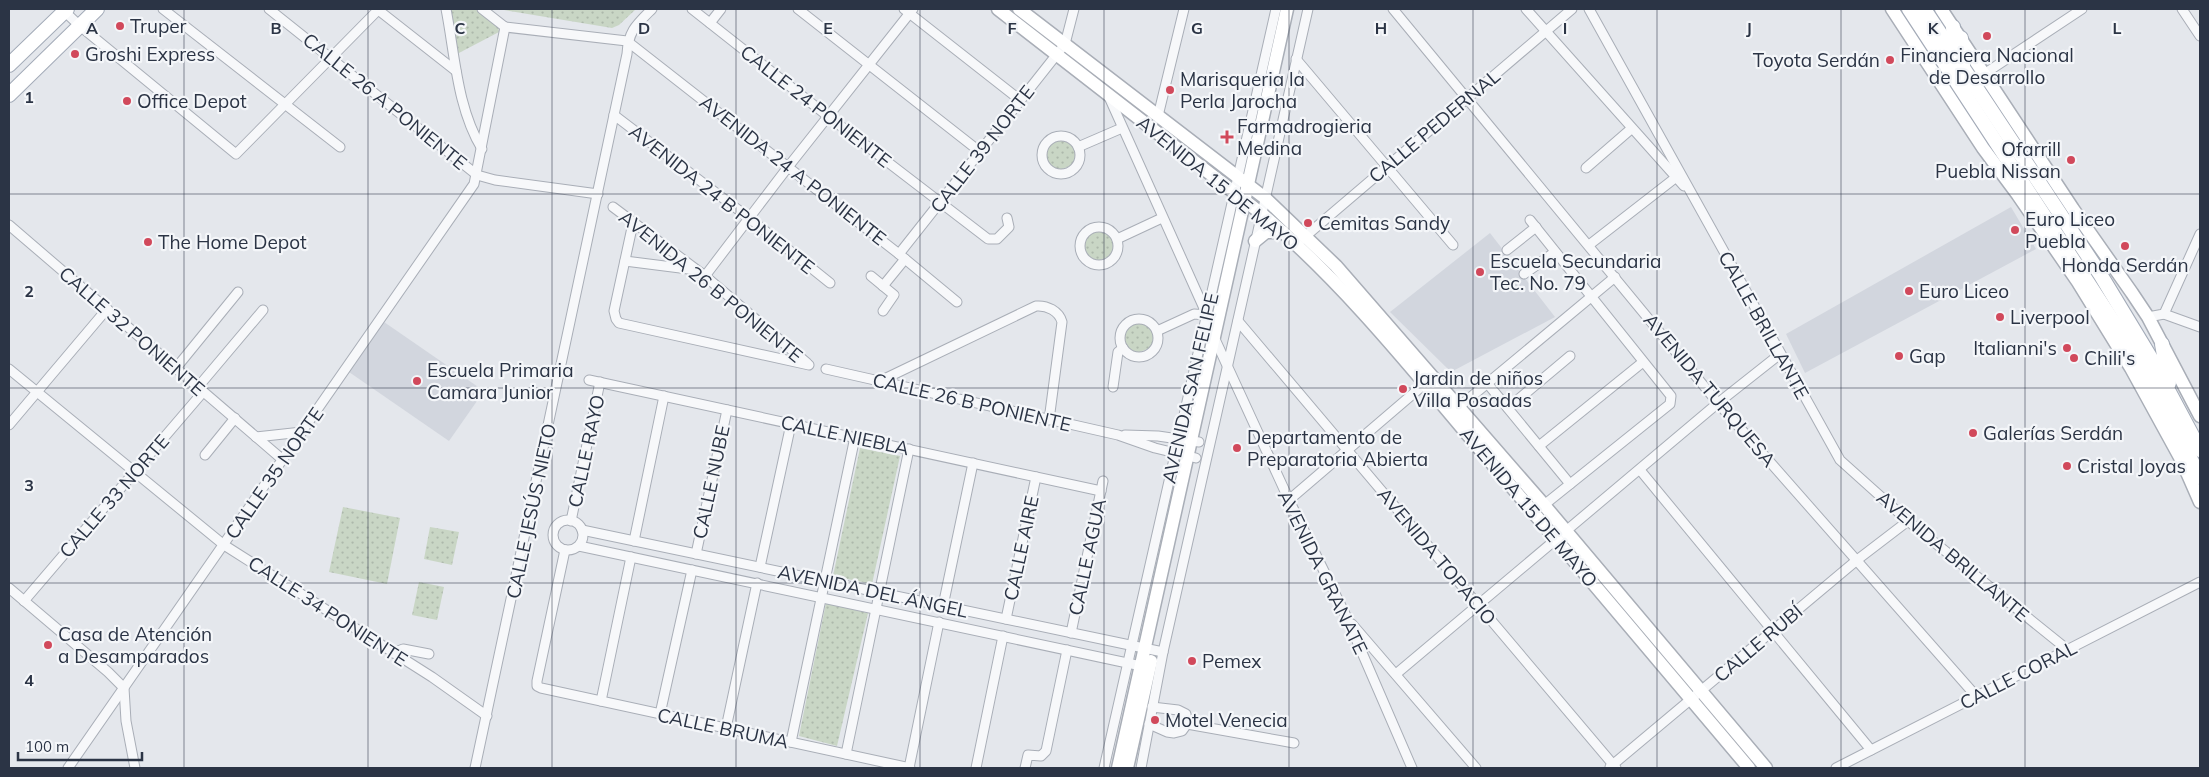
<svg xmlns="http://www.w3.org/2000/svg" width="2209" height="777" font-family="Mulish,sans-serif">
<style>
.built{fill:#d2d6de}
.grass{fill:url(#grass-dots)}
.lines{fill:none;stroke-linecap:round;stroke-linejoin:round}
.minor-casing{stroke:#a9aeb7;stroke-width:11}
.secondary-casing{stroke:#a9aeb7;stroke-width:15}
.primary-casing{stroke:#a3abb8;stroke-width:16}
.minor{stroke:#f7f8fa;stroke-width:9}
.secondary{stroke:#fff;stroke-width:12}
.primary{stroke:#fff;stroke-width:14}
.grid{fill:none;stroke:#2b3445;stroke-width:1;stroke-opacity:0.55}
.poi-dot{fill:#d1495b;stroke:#f4f6f9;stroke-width:2}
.labels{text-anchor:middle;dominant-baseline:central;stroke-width:4.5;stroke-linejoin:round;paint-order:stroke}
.poi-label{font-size:19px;fill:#2b3445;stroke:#f4f6f9;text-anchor:start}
.street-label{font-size:19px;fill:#2b3445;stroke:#f4f6f9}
.grid-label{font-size:16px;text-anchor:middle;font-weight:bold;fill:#2b3445;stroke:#f4f6f9;stroke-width:4.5;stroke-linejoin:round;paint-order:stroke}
</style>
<defs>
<pattern id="grass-dots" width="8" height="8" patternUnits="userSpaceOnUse" patternTransform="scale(1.25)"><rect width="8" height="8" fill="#c9d6c5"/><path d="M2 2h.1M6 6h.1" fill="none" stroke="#adb8ab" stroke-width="1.8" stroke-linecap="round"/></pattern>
</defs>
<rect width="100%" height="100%" fill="#e4e7ec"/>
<!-- built -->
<g class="built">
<polygon points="2011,207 2036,249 1805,373 1786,334"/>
<polygon points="1490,233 1555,317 1451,372 1390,312"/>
<polygon points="384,322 484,391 449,441 349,372"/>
</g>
<!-- grass -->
<g class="grass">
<polygon points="450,9 476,9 498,25 499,32 457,54"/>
<polygon points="505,9 636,9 619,25 612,28 504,10"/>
<polygon points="1064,137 1077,148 1074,164 1058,171 1045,160 1047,144"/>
<polygon points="1102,229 1115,239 1112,255 1096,262 1083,251 1085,235"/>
<polygon points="1141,320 1154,331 1152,347 1135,354 1123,343 1125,327"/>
<polygon points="860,448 900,456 872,584 833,576"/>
<polygon points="343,507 400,518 387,584 329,572"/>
<polygon points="430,527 459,532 452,565 424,559"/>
<polygon points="419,582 444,587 437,620 412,615"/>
<polygon points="826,603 868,613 837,746 799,736"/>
</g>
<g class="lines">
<defs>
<g id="minor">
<polyline points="163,9 340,147"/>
<polyline points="269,9 477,175 495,180 598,194"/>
<polyline points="377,9 456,71"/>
<path d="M446,9C455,55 457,108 482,149"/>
<polyline points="482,9 505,27"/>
<polyline points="692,9 829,117 988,239 997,239 1009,227 1007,218"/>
<polyline points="798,9 979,151"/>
<polyline points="904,9 1020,100"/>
<polyline points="1393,9 1718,403 1976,696"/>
<polyline points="1526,9 1684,186"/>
<polyline points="1589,9 1840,460 1908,521 2068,650"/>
<polyline points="2182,9 2200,36"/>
<polyline points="64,11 80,26 236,154 379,9"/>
<polyline points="710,23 721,9"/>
<polyline points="505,27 627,41 899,254 957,302"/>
<polyline points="1296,59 1453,245"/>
<polyline points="1984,74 2082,9"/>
<polyline points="1109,97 1207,315"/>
<polyline points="614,115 749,218 830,283"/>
<polyline points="1158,116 1184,9"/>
<circle cx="1061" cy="155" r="19"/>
<polyline points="1078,147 1122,128"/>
<polyline points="1586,168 1631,129"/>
<polyline points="613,207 705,276 807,363"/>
<polyline points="1530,220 1671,396 1670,404 1544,505"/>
<polyline points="633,223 614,311 616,319 619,323 809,365"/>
<polyline points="9,225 283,460"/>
<circle cx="1099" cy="246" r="19"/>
<polyline points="1117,239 1162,218"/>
<polyline points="1301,240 1572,9"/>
<polyline points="1589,245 1679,175"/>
<polyline points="1507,250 1536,227"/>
<polyline points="899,254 1065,44 1074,9"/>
<polyline points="625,261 696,270"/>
<polyline points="1524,274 1555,252"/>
<polyline points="705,276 788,167 913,9"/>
<polyline points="871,276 894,295 883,311"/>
<polyline points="883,286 905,259"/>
<polyline points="2164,314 2200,327"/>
<polyline points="2148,317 2164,314 2200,234"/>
<circle cx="1139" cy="338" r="19"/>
<polyline points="1238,321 1616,768"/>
<polyline points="1157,331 1194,314 1207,315"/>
<polyline points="1214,337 1289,500 1347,618 1412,768"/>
<polyline points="176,368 238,292"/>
<polyline points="9,369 224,545 432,677 487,716"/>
<polyline points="826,369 1118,435 1155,448 1196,458"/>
<polyline points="589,380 1101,491"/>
<path d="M880,381L1036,306C1047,305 1059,311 1062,322L1049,420"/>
<polyline points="1487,383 1570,484"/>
<polyline points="198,387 263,310"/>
<polyline points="1113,387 1118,352 1123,348"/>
<polyline points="1460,406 1615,277"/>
<polyline points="1508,408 1570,356"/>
<polyline points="9,425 107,309"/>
<polyline points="1125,435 1158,436 1199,442"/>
<polyline points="256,437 302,432"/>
<polyline points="1539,446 1643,362"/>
<polyline points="205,455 235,418"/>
<polyline points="1640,470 1871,750"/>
<polyline points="1289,500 1428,381"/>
<circle cx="568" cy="535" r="15"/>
<polyline points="571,521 600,382"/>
<polyline points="582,530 1163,652"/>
<polyline points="634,541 664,396"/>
<polyline points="579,546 1146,667"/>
<polyline points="565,550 537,681 537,686 541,688 910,768"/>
<polyline points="696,554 727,410"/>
<polyline points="760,567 791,424"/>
<polyline points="9,588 108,672 124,688 126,721 135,768"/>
<polyline points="24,601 203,392"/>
<polyline points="943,606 973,463"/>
<polyline points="1006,619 1036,477"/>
<polyline points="1352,624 1476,768"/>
<polyline points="1071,633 1103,481"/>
<polyline points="393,653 403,649 429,654"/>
<polyline points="1396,674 1718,403 1780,354"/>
<polyline points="601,701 631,557"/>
<polyline points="660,714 692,570"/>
<polyline points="1149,724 1167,732 1174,733 1182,731 1187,724 1186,714 1178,710 1152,707"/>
<polyline points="1187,724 1294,743"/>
<polyline points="726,728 757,583"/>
<polyline points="791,742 855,437"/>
<polyline points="846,754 909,449"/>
<polyline points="1610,767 1857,560 1908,521"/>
<polyline points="68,768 474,184 505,27"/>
<path d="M475,768L627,54C628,31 637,24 652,9"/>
<polyline points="909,768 939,622"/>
<polyline points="976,768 1003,636"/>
<polyline points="1025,768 1028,755 1041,756 1046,751 1067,650"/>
<polyline points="1104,768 1276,9"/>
<polyline points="1141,768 1163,652 1308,9"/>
<polyline points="1836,768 2200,582"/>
</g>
<g id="secondary">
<path d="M998,9L1262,214C1345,284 1414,371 1484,454C1573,559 1661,664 1749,768"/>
<polyline points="1019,9 1265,198 1336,266 1544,505 1766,768"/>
<polyline points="1892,9 1983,148 2018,195 2078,282 2131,368 2182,461 2200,502"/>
<polyline points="1941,9 2073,209 2132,293 2148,317 2200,416"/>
<polyline points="1255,241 1266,232 1283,232"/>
<polyline points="1118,768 1287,9"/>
<polyline points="1127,768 1151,661"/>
</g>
<g id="primary">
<polyline points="1909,9 2141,364 2200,477"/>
<polyline points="1924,9 2100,274 2152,360 2200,450"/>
<polyline points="1953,27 1954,50"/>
<polyline points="1961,38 1963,65"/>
<polyline points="9,65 67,9"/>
<polyline points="9,95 97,9"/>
<polyline points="2162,344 2169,383"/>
</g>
</defs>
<!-- minor casing -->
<use href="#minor" class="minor-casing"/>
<!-- secondary casing -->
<use href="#secondary" class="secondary-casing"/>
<!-- primary casing -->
<use href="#primary" class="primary-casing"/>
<!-- minor -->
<use href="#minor" class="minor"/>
<!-- secondary -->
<use href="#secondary" class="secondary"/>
<!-- primary -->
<use href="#primary" class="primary"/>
</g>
<!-- grid -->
<path class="grid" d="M184,9V768M368,9V768M552,9V768M736,9V768M920,9V768M1104,9V768M1289,9V768M1473,9V768M1657,9V768M1841,9V768M2025,9V768M9,194H2200M9,388H2200M9,583H2200"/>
<!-- markers -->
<g class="poi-dot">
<circle cx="120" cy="26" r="5"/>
<circle cx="1987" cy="36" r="5"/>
<circle cx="75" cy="54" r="5"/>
<circle cx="1890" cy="60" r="5"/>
<circle cx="1170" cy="90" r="5"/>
<circle cx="127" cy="101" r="5"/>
<path d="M1224.5 129.5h5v5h5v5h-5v5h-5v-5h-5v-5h5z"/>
<circle cx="2071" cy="160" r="5"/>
<circle cx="1308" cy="223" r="5"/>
<circle cx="2015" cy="230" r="5"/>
<circle cx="148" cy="242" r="5"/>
<circle cx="2125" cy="246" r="5"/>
<circle cx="1480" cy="272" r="5"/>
<circle cx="1909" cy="291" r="5"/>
<circle cx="2000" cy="317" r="5"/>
<circle cx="2067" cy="348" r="5"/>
<circle cx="1899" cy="356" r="5"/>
<circle cx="2074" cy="358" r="5"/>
<circle cx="417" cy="381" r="5"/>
<circle cx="1403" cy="389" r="5"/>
<circle cx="1973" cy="433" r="5"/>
<circle cx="1237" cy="448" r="5"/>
<circle cx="2067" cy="466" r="5"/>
<circle cx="48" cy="645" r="5"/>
<circle cx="1192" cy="661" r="5"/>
<circle cx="1155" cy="720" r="5"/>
</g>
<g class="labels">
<!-- poi labels -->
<g class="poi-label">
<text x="130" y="26">Truper</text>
<text x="85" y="54">Groshi Express</text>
<text x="1987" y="55" text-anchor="middle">Financiera Nacional<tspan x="1987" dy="22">de Desarrollo</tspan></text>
<text x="1880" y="60" text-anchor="end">Toyota Serdán</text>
<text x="1180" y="79">Marisqueria la<tspan x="1180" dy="22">Perla Jarocha</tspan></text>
<text x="137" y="101">Office Depot</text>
<text x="1237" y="126">Farmadrogieria<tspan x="1237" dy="22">Medina</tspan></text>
<text x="2061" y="149" text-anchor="end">Ofarrill<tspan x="2061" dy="22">Puebla Nissan</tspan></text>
<text x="2025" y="219">Euro Liceo<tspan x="2025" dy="22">Puebla</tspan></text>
<text x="1318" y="223">Cemitas Sandy</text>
<text x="158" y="242">The Home Depot</text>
<text x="1490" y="261">Escuela Secundaria<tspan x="1490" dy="22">Tec. No. 79</tspan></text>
<text x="2125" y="265" text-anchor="middle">Honda Serdán</text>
<text x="1919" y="291">Euro Liceo</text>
<text x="2010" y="317">Liverpool</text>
<text x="2057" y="348" text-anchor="end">Italianni's</text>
<text x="1909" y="356">Gap</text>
<text x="2084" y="358">Chili's</text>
<text x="427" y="370">Escuela Primaria<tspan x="427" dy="22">Camara Junior</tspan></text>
<text x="1413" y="378">Jardin de niños<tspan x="1413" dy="22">Villa Posadas</tspan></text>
<text x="1983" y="433">Galerías Serdán</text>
<text x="1247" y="437">Departamento de<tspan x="1247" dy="22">Preparatoria Abierta</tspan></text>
<text x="2077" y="466">Cristal Joyas</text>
<text x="58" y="634">Casa de Atención<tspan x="58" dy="22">a Desamparados</tspan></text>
<text x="1202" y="661">Pemex</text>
<text x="1165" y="720">Motel Venecia</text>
</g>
<!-- street labels -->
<g class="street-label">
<text transform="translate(385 101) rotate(39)">CALLE 26 A PONIENTE</text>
<text transform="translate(816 106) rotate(38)">CALLE 24 PONIENTE</text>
<text transform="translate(1434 126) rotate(-40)">CALLE PEDERNAL</text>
<text transform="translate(982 149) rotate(-52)">CALLE 39 NORTE</text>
<text transform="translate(793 170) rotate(38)">AVENIDA 24 A PONIENTE</text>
<text transform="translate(1218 183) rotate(39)">AVENIDA 15 DE MAYO</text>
<text transform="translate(722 199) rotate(38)">AVENIDA 24 B PONIENTE</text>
<text transform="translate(711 286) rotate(39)">AVENIDA 26 B PONIENTE</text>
<text transform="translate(1764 325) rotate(61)">CALLE BRILLANTE</text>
<text transform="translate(132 331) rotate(41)">CALLE 32 PONIENTE</text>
<text transform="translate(1190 388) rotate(-77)">AVENIDA SAN FELIPE</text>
<text transform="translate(1710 390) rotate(50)">AVENIDA TURQUESA</text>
<text transform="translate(972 402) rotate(13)">CALLE 26 B PONIENTE</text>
<text transform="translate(845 435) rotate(12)">CALLE NIEBLA</text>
<text transform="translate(586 451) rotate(-78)">CALLE RAYO</text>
<text transform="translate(274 473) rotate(-55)">CALLE 35 NORTE</text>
<text transform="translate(711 482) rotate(-78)">CALLE NUBE</text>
<text transform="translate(114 496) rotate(-49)">CALLE 33 NORTE</text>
<text transform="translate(1529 507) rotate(50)">AVENIDA 15 DE MAYO</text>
<text transform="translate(531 511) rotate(-78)">CALLE JESÚS NIETO</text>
<text transform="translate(1021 548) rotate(-78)">CALLE AIRE</text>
<text transform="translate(1437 556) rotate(50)">AVENIDA TOPACIO</text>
<text transform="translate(1953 556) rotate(40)">AVENIDA BRILLANTE</text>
<text transform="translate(1087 557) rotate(-78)">CALLE AGUA</text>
<text transform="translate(1323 572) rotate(64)">AVENIDA GRANATE</text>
<text transform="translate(873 591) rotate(12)">AVENIDA DEL ÁNGEL</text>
<text transform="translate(328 611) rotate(33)">CALLE 34 PONIENTE</text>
<text transform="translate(1758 643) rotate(-40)">CALLE RUBÍ</text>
<text transform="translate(2018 675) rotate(-27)">CALLE CORAL</text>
<text transform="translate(723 728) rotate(12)">CALLE BRUMA</text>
</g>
</g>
<g class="grid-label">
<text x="92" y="34">A</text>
<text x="276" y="34">B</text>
<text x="460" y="34">C</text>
<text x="644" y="34">D</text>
<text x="828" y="34">E</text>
<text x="1012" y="34">F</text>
<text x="1197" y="34">G</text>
<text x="1381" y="34">H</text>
<text x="1565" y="34">I</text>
<text x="1749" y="34">J</text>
<text x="1933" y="34">K</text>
<text x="2117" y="34">L</text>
<text x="29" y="103">1</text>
<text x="29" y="297">2</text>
<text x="29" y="491">3</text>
<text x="29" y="686">4</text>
</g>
<!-- border -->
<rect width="2209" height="777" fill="none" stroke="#2b3445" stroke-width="20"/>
<!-- scale -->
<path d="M18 752v8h124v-8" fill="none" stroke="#2b3445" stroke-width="2.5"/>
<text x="25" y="752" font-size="15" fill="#2b3445" stroke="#f4f6f9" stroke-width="4" paint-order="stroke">100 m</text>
</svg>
